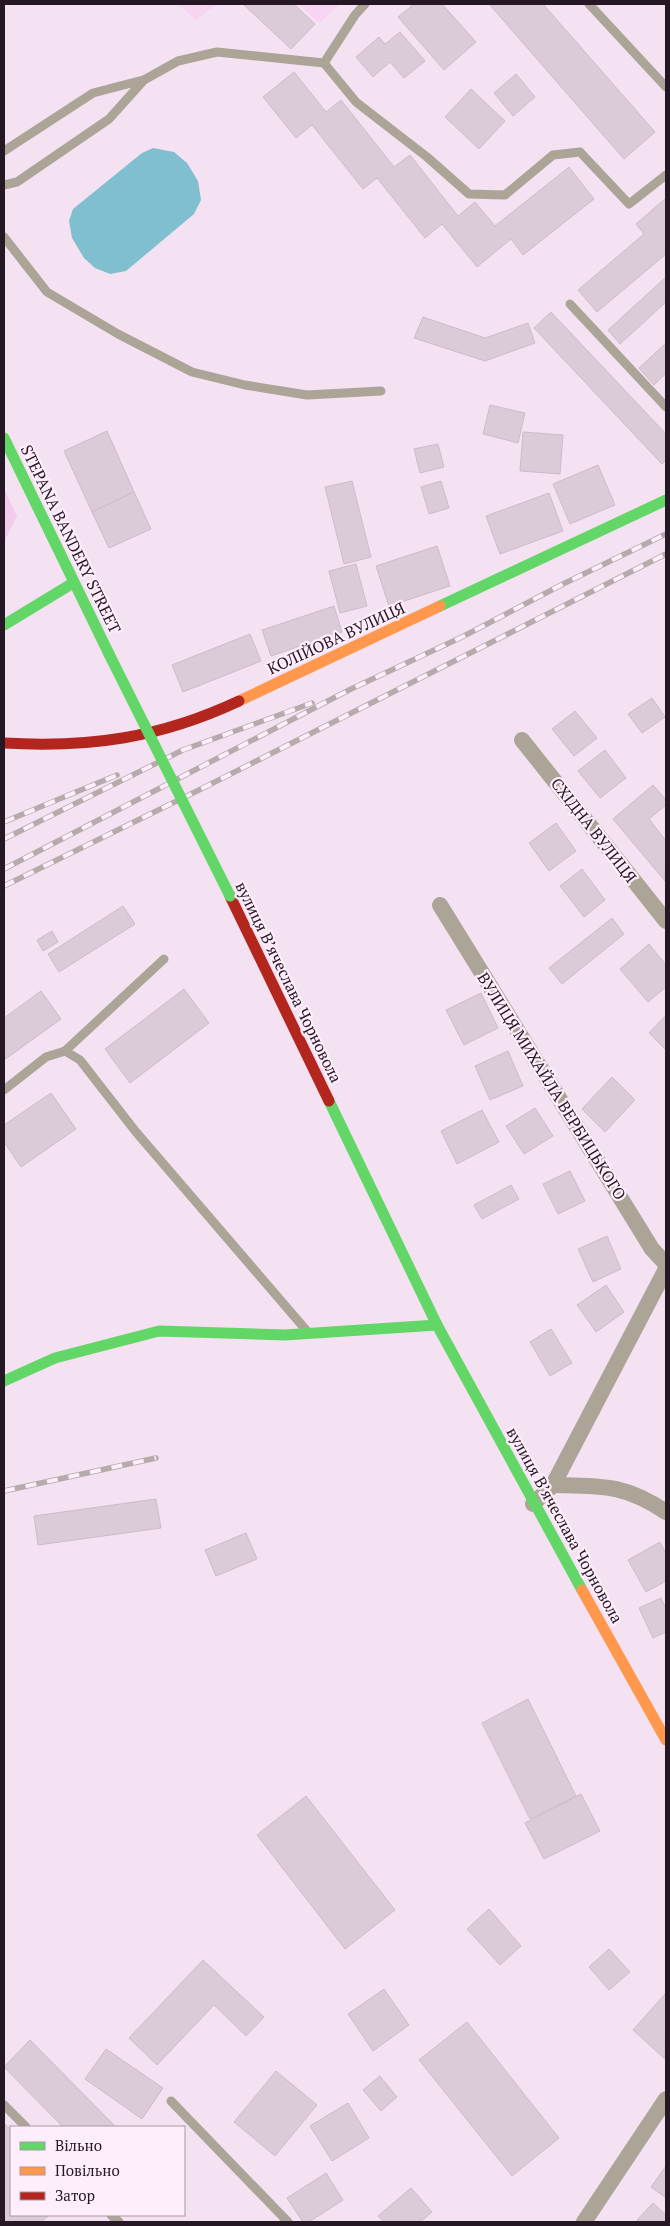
<svg xmlns="http://www.w3.org/2000/svg" width="670" height="2226" font-family="'PT Serif',serif">
<style>
.built{fill:#f8d4f3}
.green{fill:#f3cced}
.water{fill:#80bfd0}
.building{fill:#dbcbd9;stroke:#ccbcca}
.lines{fill:none;stroke-linecap:round;stroke-linejoin:round}
.lane{stroke:#aca497;stroke-width:9}
.street{stroke:#aca497;stroke-width:16}
.fast{stroke:#63d668;stroke-width:11}
.slow{stroke:#ff974d;stroke-width:11}
.jam{stroke:#b3261e;stroke-width:11}
.rail-casing{stroke:#b6aaad;stroke-width:5.5}
.rail{stroke:#feedfb;stroke-width:4;stroke-dasharray:11;stroke-linecap:butt}
.fast-bridge{stroke:#63d668;stroke-width:11}
.labels{text-anchor:middle;dominant-baseline:central;stroke-width:4.5;stroke-linejoin:round;paint-order:stroke}
.street-label{font-size:16px;fill:#261724;stroke:#feedfb}
</style>
<rect width="100%" height="100%" fill="#f4e1f1"/>
<!-- built -->
<g class="built">
<polygon points="178,4 217,4 196,20"/>
<polygon points="299,4 340,4 319,23"/>
</g>
<!-- green -->
<polygon class="green" points="4,488 17,516 4,542"/>
<!-- water -->
<polygon class="water" points="153,148 174,152 187,163 198,181 201,200 194,214 126,271 110,274 95,268 84,258 72,238 69,221 73,209 142,153"/>
<!-- building -->
<g class="building">
<polygon points="243,4 294,4 315,24 291,49"/>
<polygon points="414,4 442,4 476,42 444,70 398,17"/>
<polygon points="489,4 543,4 655,132 624,159"/>
<polygon points="400,32 425,61 404,78 390,62 373,77 356,57 379,37 385,44"/>
<polygon points="294,72 326,112 341,100 394,167 410,155 458,216 475,202 495,226 569,167 594,199 523,255 511,239 477,267 442,224 425,238 377,178 363,189 312,125 296,138 263,97"/>
<polygon points="516,74 535,97 513,116 494,93"/>
<polygon points="471,89 505,121 479,149 445,117"/>
<polygon points="666,198 666,254 597,312 578,290 644,234 636,224"/>
<polygon points="666,277 666,302 620,344 608,330"/>
<polygon points="551,312 666,434 666,460 662,464 534,328"/>
<polygon points="423,317 485,338 528,323 535,343 485,361 414,338"/>
<polygon points="666,343 666,373 654,385 639,368"/>
<polygon points="490,405 525,413 518,443 483,434"/>
<polygon points="107,431 134,492 92,512 64,451"/>
<polygon points="523,432 563,435 560,474 520,471"/>
<polygon points="438,444 444,467 420,473 414,449"/>
<polygon points="598,465 615,505 570,524 553,484"/>
<polygon points="352,481 371,557 344,564 325,487"/>
<polygon points="441,481 449,508 429,514 421,487"/>
<polygon points="134,492 151,529 109,548 92,512"/>
<polygon points="549,493 563,531 500,554 486,516"/>
<polygon points="437,546 450,586 389,606 376,566"/>
<polygon points="356,564 367,606 340,613 329,571"/>
<polygon points="334,606 342,632 271,656 262,630"/>
<polygon points="250,634 261,661 183,692 172,665"/>
<polygon points="652,698 665,717 642,733 628,714"/>
<polygon points="575,711 597,738 574,756 552,729"/>
<polygon points="605,750 626,778 600,798 578,771"/>
<polygon points="653,785 666,800 666,805 649,819 666,841 665,881 613,819"/>
<polygon points="556,823 576,851 549,871 529,843"/>
<polygon points="582,869 605,900 584,917 560,886"/>
<polygon points="123,906 135,924 59,972 48,954"/>
<polygon points="612,918 624,934 562,984 549,968"/>
<polygon points="52,931 58,942 43,951 37,940"/>
<polygon points="649,944 666,965 666,987 648,1002 620,969"/>
<polygon points="184,989 209,1023 130,1083 105,1049"/>
<polygon points="41,991 61,1019 4,1060 4,1018"/>
<polygon points="481,993 498,1028 464,1045 446,1010"/>
<polygon points="666,1015 666,1050 649,1033"/>
<polygon points="508,1051 523,1086 490,1100 475,1066"/>
<polygon points="612,1077 635,1100 605,1132 582,1109"/>
<polygon points="51,1093 76,1129 21,1167 4,1142 4,1125"/>
<polygon points="535,1108 553,1136 524,1154 506,1126"/>
<polygon points="482,1110 499,1142 457,1164 441,1131"/>
<polygon points="570,1171 585,1201 558,1214 543,1184"/>
<polygon points="511,1185 519,1199 482,1219 474,1205"/>
<polygon points="607,1236 621,1269 593,1282 578,1249"/>
<polygon points="606,1285 624,1312 596,1332 577,1305"/>
<polygon points="551,1329 572,1363 550,1376 530,1342"/>
<polygon points="156,1499 161,1528 38,1545 34,1516"/>
<polygon points="246,1533 257,1559 216,1576 205,1550"/>
<polygon points="660,1542 666,1554 666,1581 646,1592 628,1560"/>
<polygon points="661,1598 666,1609 666,1632 653,1638 639,1608"/>
<polygon points="528,1699 576,1796 530,1819 482,1723"/>
<polygon points="581,1794 600,1831 544,1859 525,1823"/>
<polygon points="306,1796 395,1910 345,1949 257,1835"/>
<polygon points="489,1909 521,1946 500,1965 467,1929"/>
<polygon points="609,1949 630,1972 609,1990 589,1967"/>
<polygon points="203,1960 264,2017 246,2036 214,2005 157,2065 129,2038"/>
<polygon points="384,1989 409,2025 373,2051 348,2014"/>
<polygon points="665,1994 666,1996 665,2059 633,2030"/>
<polygon points="467,2022 559,2138 512,2176 419,2060"/>
<polygon points="30,2040 116,2127 63,2127 4,2067"/>
<polygon points="106,2049 163,2088 142,2119 85,2079"/>
<polygon points="276,2071 317,2105 275,2156 234,2122"/>
<polygon points="380,2076 397,2097 381,2111 363,2090"/>
<polygon points="348,2103 369,2138 332,2161 310,2126"/>
<polygon points="4,2123 11,2130 11,2215 49,2215 41,2222 6,2222 4,2220"/>
<polygon points="666,2166 666,2198 651,2187"/>
<polygon points="326,2173 343,2200 309,2222 303,2222 287,2198"/>
<polygon points="411,2188 432,2212 420,2222 384,2222 378,2216"/>
<polygon points="653,2203 666,2215 666,2222 640,2222 637,2220"/>
</g>
<g class="lines">
<!-- lane -->
<g class="lane">
<polyline points="365,4 355,15 324,63 356,102 427,157 469,194 505,195 553,155 580,152 629,204 666,175"/>
<polyline points="589,4 666,87"/>
<polyline points="4,151 93,93 143,80"/>
<polyline points="4,185 17,182 109,119 144,80 178,61 217,52 324,63"/>
<polyline points="4,237 47,292 118,334 192,372 245,385 307,395 381,391"/>
<polyline points="570,304 666,407"/>
<polyline points="65,1051 164,959"/>
<polyline points="4,1090 46,1057 65,1051 80,1060 136,1132 306,1330"/>
<polyline points="171,2101 288,2222"/>
<polyline points="4,2105 26,2127"/>
<polyline points="111,2215 119,2222"/>
</g>
<!-- street -->
<g class="street">
<polyline points="522,740 666,921"/>
<polyline points="440,905 652,1249 666,1264"/>
<path d="M553,1485C602,1486 624,1484 666,1512"/>
<polyline points="533,1504 553,1485 666,1269"/>
<polyline points="584,2222 666,2099"/>
</g>
<!-- fast -->
<g class="fast">
<polyline points="4,438 109,654"/>
<polyline points="440,606 666,500"/>
<polyline points="4,625 73,583"/>
<polyline points="329,1101 437,1325 582,1590"/>
<polyline points="4,1381 55,1358 159,1331 285,1335 437,1325"/>
</g>
<!-- slow -->
<g class="slow">
<polyline points="239,701 440,606"/>
<polyline points="582,1590 666,1740"/>
</g>
<!-- jam -->
<g class="jam">
<path d="M4,743C90,748 160,738 239,701"/>
<polyline points="230,896 329,1101"/>
</g>
<defs>
<g id="rail">
<polyline points="4,822 117,775"/>
<polyline points="4,839 183,750 312,703"/>
<polyline points="4,869 349,690 464,636 563,584 666,534"/>
<polyline points="4,886 199,790 666,554"/>
<polyline points="4,1491 156,1458"/>
</g>
</defs>
<!-- rail casing -->
<use href="#rail" class="rail-casing"/>
<!-- rail -->
<use href="#rail" class="rail"/>
<!-- fast-bridge -->
<polyline class="fast-bridge" points="109,654 230,896"/>
</g>
<g class="labels">
<!-- street labels -->
<g class="street-label">
<text transform="translate(71 539) rotate(64)">STEPANA BANDERY STREET</text>
<text transform="translate(336 638) rotate(-25)">КОЛІЙОВА ВУЛИЦЯ</text>
<text transform="translate(594 830) rotate(52)">СХІДНА ВУЛИЦЯ</text>
<text transform="translate(289 982) rotate(64)">вулиця Вʼячеслава Чорновола</text>
<text transform="translate(552 1086) rotate(58)">ВУЛИЦЯ МИХАЙЛА ВЕРБИЦЬКОГО</text>
<text transform="translate(565 1525) rotate(61)">вулиця Вʼячеслава Чорновола</text>
</g>
</g>
<!-- border -->
<rect width="670" height="2226" fill="none" stroke="#261724" stroke-width="10"/>
<!-- legend -->
<rect x="10" y="2126" width="175" height="90" fill="#feedfb" stroke="#a897a5"/>
<rect x="20" y="2142" width="25" height="8" fill="#63d668" stroke="#a897a5"/>
<text x="55" y="2151" font-size="15" fill="#261724">Вільно</text>
<rect x="20" y="2167" width="25" height="8" fill="#ff974d" stroke="#a897a5"/>
<text x="55" y="2176" font-size="15" fill="#261724">Повільно</text>
<rect x="20" y="2192" width="25" height="8" fill="#b3261e" stroke="#a897a5"/>
<text x="55" y="2201" font-size="15" fill="#261724">Затор</text>
</svg>
